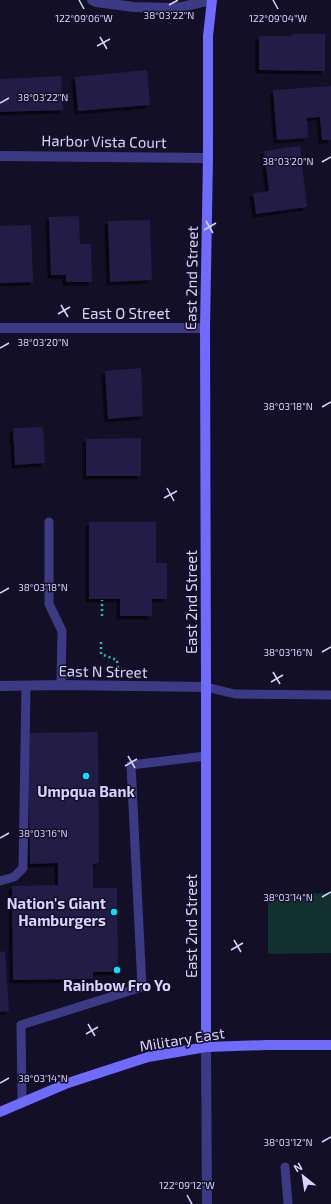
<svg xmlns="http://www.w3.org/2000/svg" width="331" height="1204" font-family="'Exo 2',sans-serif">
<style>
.green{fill:#12302f}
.building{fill:#241b47;filter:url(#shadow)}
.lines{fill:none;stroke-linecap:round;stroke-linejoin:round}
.path{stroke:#2fb8b0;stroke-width:2.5;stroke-dasharray:2 3;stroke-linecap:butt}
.service{stroke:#3d3a85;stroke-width:9}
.minor{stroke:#3d3a85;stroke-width:10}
.tertiary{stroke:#3d3a85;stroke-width:10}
.secondary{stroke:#6f6bff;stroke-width:10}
.ticks{fill:none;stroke:#d9d4ff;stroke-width:1.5}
.poi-dot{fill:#00e5ff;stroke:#130f26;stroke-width:1.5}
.labels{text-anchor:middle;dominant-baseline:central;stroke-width:3;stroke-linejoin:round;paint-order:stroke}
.street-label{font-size:15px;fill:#d9d4ff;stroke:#130f26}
.poi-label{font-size:15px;font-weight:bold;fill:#d9d4ff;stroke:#130f26}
.ticks-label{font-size:10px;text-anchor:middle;fill:#d9d4ff;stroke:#130f26;stroke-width:3;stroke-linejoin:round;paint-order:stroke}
</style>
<defs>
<filter id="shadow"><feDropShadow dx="-3.5" dy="3.5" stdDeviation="0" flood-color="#0009"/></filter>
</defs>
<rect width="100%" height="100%" fill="#130f26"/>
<!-- green -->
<polygon class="green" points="331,893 331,953 268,954 268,894"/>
<!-- building -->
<g class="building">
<polygon points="292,34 325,34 325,71 259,70 259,36 293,36"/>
<polygon points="147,70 150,105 78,111 75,77"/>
<polygon points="61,76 63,110 0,112 0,79"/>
<polygon points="331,86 331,140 322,140 320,117 307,118 308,138 277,140 273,90"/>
<polygon points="300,146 307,207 256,214 253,193 269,191 264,151"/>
<polygon points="79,216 80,244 91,244 92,282 66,282 66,275 51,275 49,217"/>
<polygon points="150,220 152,280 110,282 108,221"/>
<polygon points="31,225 33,282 0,283 0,226"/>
<polygon points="141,368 143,416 108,419 105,371"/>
<polygon points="43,427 45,463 15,465 13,428"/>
<polygon points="141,438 141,476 86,476 86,439"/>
<polygon points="89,522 156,522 156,563 167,563 167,599 152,599 152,616 120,616 120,599 89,599"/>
<polygon points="98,732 99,863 93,864 93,888 117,888 118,972 93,972 93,979 13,980 12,886 58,885 58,863 30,864 28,733"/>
<polygon points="5,951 9,1011 0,1012 0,952"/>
</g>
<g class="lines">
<!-- path -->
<g class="path">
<polyline points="102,616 102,600"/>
<polyline points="101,642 101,654 117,660 118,669"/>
</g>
<!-- service -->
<g class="service">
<polyline points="49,522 49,604 62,631 61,685"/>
<polyline points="206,687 235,694 331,695"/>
<polyline points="0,881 14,877 23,868 26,686"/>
<polyline points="22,1103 21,1025 142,987 131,765 206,756"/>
<polyline points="285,1167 288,1204"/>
</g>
<!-- minor -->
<g class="minor">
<polyline points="92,0 96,2 134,7 172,8 182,7 211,0"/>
<polyline points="0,156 208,158"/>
<polyline points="0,328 205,328"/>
<polyline points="0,686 61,685 206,687"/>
</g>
<!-- tertiary -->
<polyline class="tertiary" points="206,1047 207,1204"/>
<!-- secondary -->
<g class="secondary">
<polyline points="206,1047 206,687 205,328 208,158 208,36 212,0"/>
<polyline points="0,1112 68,1083 148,1057 206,1047 267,1045 331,1045"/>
</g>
</g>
<!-- ticks -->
<path class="ticks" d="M79,0L84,9M273,0L278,9M169,5L178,0M100,37L107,49M97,46L110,39M0,103L9,98M322,162L331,157M206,221L213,233M204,230L216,223M61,305L68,317M58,314L70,307M0,348L9,343M322,407L331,402M167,488L174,501M164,498L177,491M0,593L9,588M322,652L331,647M273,672L280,684M271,682L283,675M128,756L135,768M125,766L137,759M0,838L9,833M322,897L331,892M234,940L241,952M231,950L243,943M88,1024L95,1036M86,1034L98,1027M0,1083L9,1078M322,1142L331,1137M187,1195L192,1204"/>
<!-- markers -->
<g class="poi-dot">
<circle cx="86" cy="776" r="4"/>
<circle cx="114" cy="912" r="4"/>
<circle cx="117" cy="970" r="4"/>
</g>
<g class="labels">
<!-- street labels -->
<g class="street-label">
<text transform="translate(104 141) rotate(1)">Harbor Vista Court</text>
<text transform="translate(191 278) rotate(-89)">East 2nd Street</text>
<text x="126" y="313">East O Street</text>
<text transform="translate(191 602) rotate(-90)">East 2nd Street</text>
<text transform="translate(103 671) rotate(1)">East N Street</text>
<text transform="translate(191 926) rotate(-90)">East 2nd Street</text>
<text transform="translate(182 1039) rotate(-9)">Military East</text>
</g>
<!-- poi labels -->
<g class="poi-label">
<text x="86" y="791">Umpqua Bank</text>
<text x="106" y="903" text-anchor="end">Nation's Giant<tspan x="106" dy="17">Hamburgers</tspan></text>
<text x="117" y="985">Rainbow Fro Yo</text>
</g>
</g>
<g class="ticks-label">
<text x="169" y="19">38°03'22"N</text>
<text x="84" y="22">122°09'06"W</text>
<text x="278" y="22">122°09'04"W</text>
<text x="43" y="101">38°03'22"N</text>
<text x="288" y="165">38°03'20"N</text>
<text x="43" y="346">38°03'20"N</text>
<text x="288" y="410">38°03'18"N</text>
<text x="43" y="591">38°03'18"N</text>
<text x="288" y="656">38°03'16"N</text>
<text x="43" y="837">38°03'16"N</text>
<text x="288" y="901">38°03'14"N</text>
<text x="43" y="1082">38°03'14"N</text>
<text x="288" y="1146">38°03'12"N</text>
<text x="187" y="1189">122°09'12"W</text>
</g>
<!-- north arrow -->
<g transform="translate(303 1176) rotate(330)" stroke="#130f26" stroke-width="3" paint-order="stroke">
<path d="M0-3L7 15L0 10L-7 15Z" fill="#d9d4ff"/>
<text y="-6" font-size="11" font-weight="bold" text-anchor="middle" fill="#d9d4ff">N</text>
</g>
</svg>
